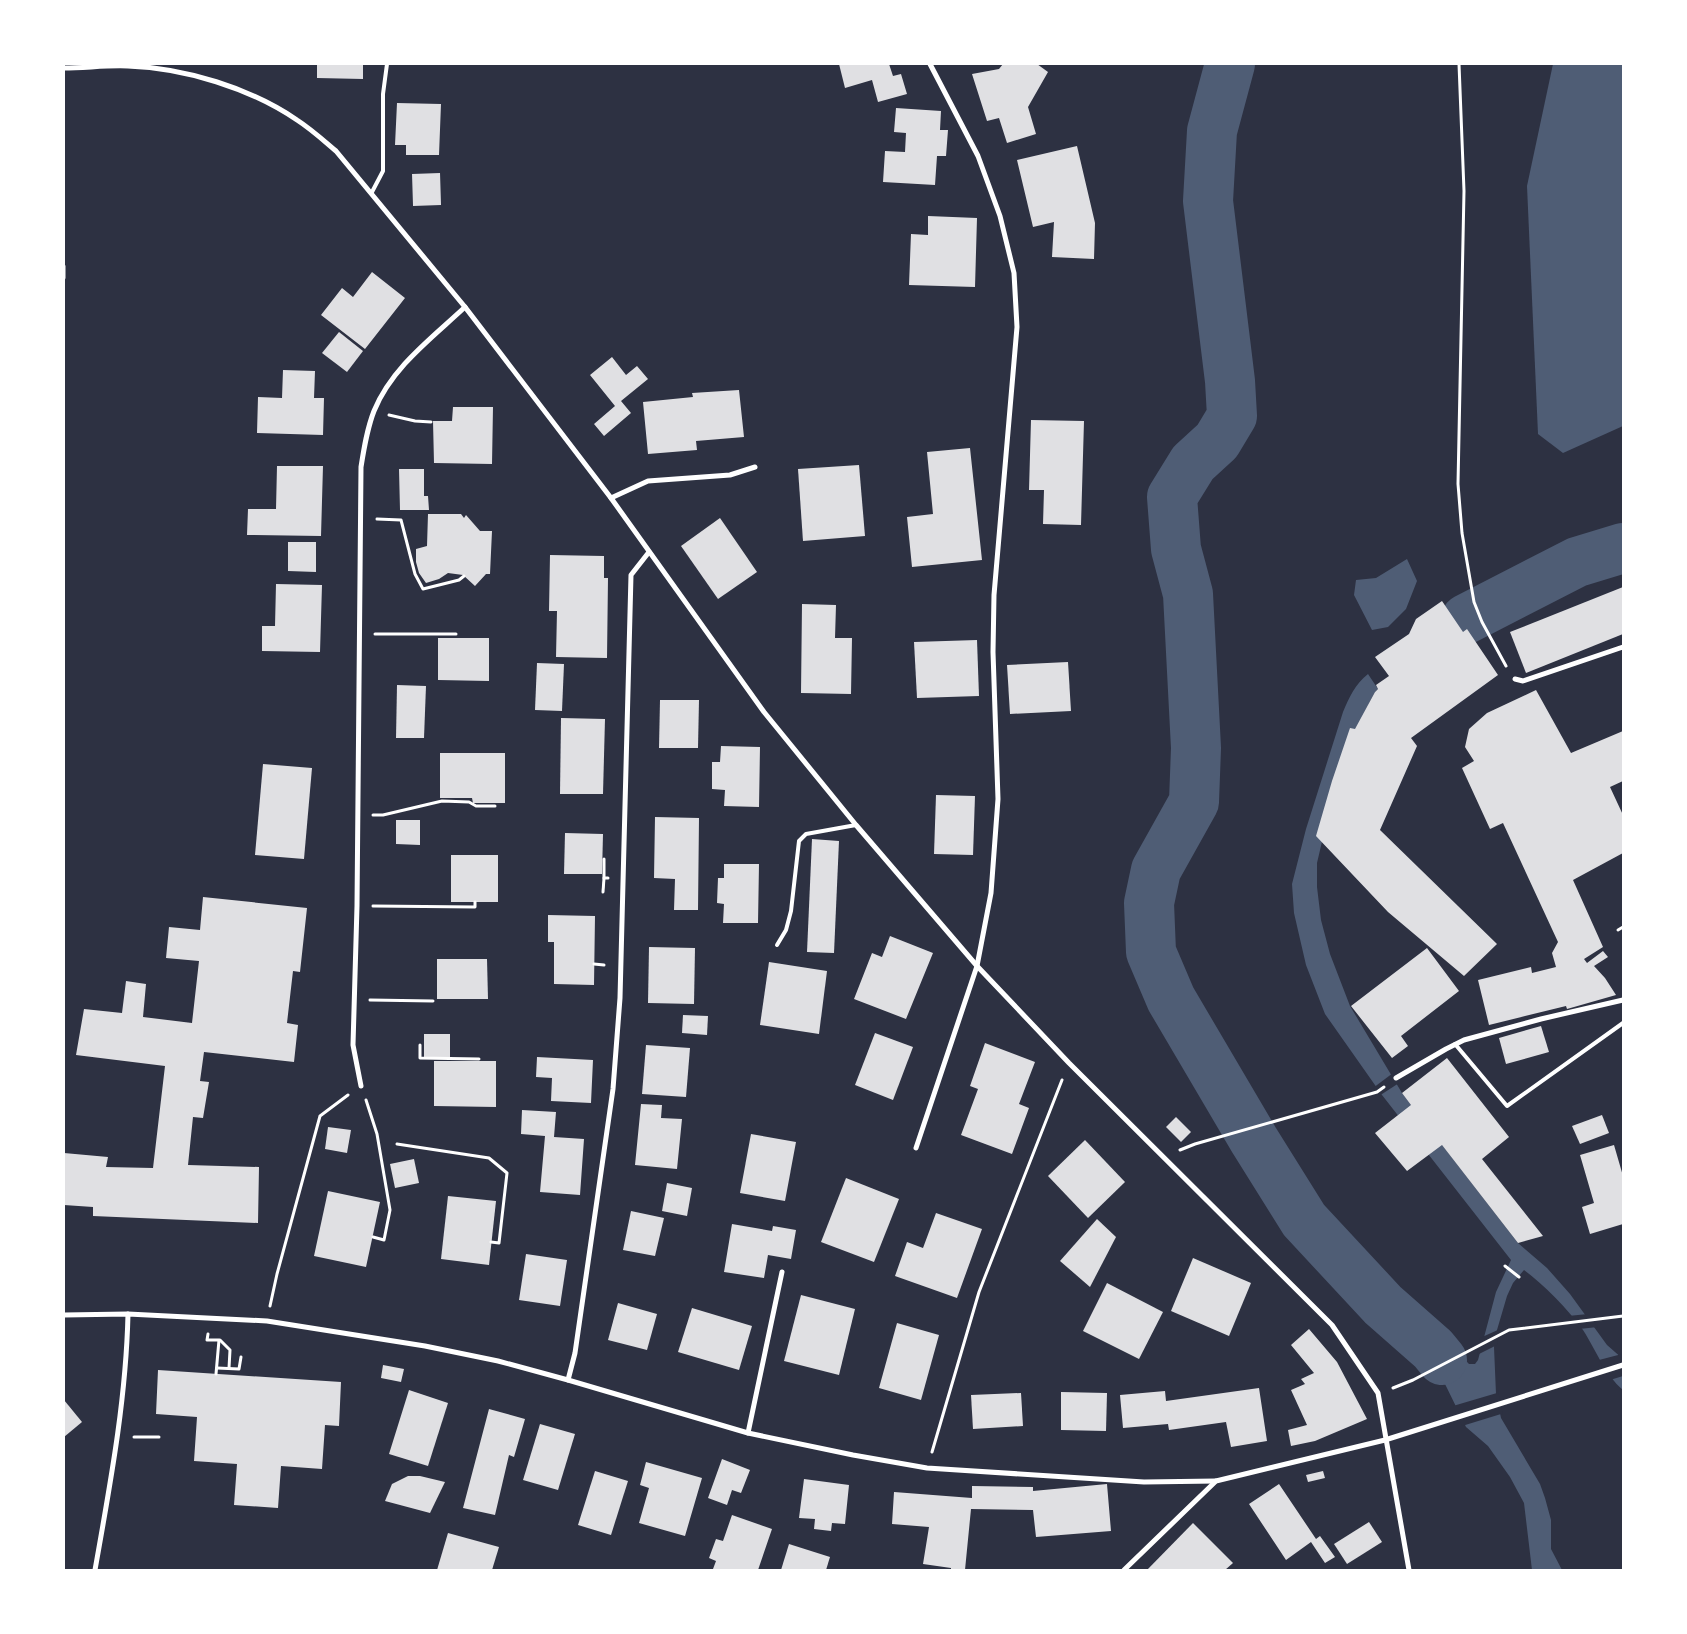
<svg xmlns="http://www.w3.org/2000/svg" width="1687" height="1634" font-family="Overpass,sans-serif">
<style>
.water{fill:#4f5d75}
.pier{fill:#2d3142}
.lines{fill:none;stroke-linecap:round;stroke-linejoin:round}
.river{stroke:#4f5d75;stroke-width:50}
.building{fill:#e0e0e3}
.path{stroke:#fff;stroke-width:3}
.service{stroke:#fff;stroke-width:4}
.minor{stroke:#fff;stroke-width:5}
</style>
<rect width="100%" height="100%" fill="#2d3142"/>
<!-- water -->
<g class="water">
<polygon points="1553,64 1623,64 1623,426 1563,453 1538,434 1527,186"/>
<polygon points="1623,541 1623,557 1591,568 1488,618 1482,599 1579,553"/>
<polygon points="1407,559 1417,581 1406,609 1388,627 1372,630 1354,595 1356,580 1376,578"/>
<path d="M1368,674L1378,689L1375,692L1365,711L1328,816L1317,863V887L1321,920L1330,954L1350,1006L1402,1093L1518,1243L1547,1268L1570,1294L1607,1345L1623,1359V1390C1605,1375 1596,1350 1583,1330C1568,1309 1544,1285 1524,1270L1513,1283L1507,1296L1497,1330L1494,1347L1496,1394L1501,1418L1540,1484L1545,1498L1551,1520V1549L1562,1570H1532L1524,1503L1510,1477L1488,1446L1466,1427L1445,1384L1428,1364L1382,1320L1399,1306L1445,1339L1469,1364H1475L1478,1360L1496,1292L1511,1260L1382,1095L1325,1014L1306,965L1294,913L1292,884L1306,829L1343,712C1349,698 1355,684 1368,674Z"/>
</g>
<!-- pier -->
<g class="pier">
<polygon points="1393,1073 1399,1083 1379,1096 1373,1088"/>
<polygon points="1588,1314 1598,1327 1579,1329 1568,1316"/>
<polygon points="1500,1329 1497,1345 1477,1355 1480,1338"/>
<polygon points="1459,1349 1469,1360 1436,1377 1426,1366"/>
<polygon points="1622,1354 1623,1376 1610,1380 1599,1360"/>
<polygon points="1498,1390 1503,1415 1501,1414 1462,1426 1453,1406 1497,1393"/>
</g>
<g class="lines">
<!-- river -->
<g class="river">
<polyline points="1230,64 1212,131 1208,201 1230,381 1232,416 1217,441 1193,463 1172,497 1176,549 1188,594 1196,748 1194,802 1156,870 1149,903 1151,952 1171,999 1254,1140 1304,1220 1383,1305 1433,1349 1442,1360"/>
<polyline points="1466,619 1577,562 1623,548"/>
</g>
</g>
<!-- building -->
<g class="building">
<polygon points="317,64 363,64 363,79 317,78"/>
<polygon points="839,64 889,64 893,76 901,74 907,94 878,102 872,80 845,88"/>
<polygon points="1003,64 1037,64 1048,72 1028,107 1036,134 1007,143 999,118 987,121 972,74 999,69"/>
<polygon points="397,103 441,104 439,155 406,155 406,145 395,145"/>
<polygon points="896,108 941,111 940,130 948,130 946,156 937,156 935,185 883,182 885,151 905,152 906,133 894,132"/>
<polygon points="1077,146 1095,223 1094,259 1052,257 1054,222 1033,227 1017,160"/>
<polygon points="440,173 441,205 413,206 412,174"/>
<polygon points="928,216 977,218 975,287 909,285 911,234 928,235"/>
<polygon points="372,272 405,298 365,349 321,315 342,288 353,297"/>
<polygon points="339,332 363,351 347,372 322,353"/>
<polygon points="612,357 626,375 637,366 648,379 621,401 631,413 604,436 594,424 615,406 590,375"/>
<polygon points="283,370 315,371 314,398 324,398 323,435 257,433 258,397 282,398"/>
<polygon points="739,390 744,437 696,441 697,450 648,454 643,402 693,397 692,393"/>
<polygon points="453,407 493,407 492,464 434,463 433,421 452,421"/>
<polygon points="1031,420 1084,421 1081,525 1043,524 1044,490 1029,490"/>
<polygon points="970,448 982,560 912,567 907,517 933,514 927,452"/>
<polygon points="859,465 865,536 803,541 798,469"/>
<polygon points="277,466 323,466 321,536 247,535 248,509 276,509"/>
<polygon points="399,469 424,469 424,496 428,496 429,510 400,510"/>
<polygon points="428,514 461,514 464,518 466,515 480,531 492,531 490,574 486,574 475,586 463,575 448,573 439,579 426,583 419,573 416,562 416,549 427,546"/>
<polygon points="720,518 757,572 718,599 681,546"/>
<polygon points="288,542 316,542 316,572 288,571"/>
<polygon points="550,555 604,556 604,578 608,578 607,658 556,657 557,611 549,611"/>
<polygon points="276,584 322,585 320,652 262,651 262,626 275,626"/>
<polygon points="1623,587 1623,634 1526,673 1510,632"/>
<polygon points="1442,601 1463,632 1467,629 1498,675 1411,738 1417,746 1380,830 1497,944 1464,976 1388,912 1316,836 1332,781 1350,728 1355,729 1375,692 1378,689 1376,685 1389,676 1375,657 1409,634 1416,619"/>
<polygon points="802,604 836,605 835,638 852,638 851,694 801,693"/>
<polygon points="438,638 489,638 489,681 438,680"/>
<polygon points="977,640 979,696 917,698 914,642"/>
<polygon points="1068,662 1071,711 1010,714 1007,665"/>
<polygon points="537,663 564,664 562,711 535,710"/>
<polygon points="397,685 426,686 424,738 396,738"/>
<polygon points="1536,690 1571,753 1623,731 1623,781 1610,787 1623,815 1623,853 1573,880 1603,947 1584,959 1587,963 1603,951 1608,957 1594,966 1605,978 1616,995 1567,1009 1566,1006 1489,1025 1478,980 1531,967 1532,973 1556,967 1552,953 1558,942 1503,823 1490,829 1462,768 1474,761 1465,747 1469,729 1487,713"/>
<polygon points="660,700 699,700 698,748 659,748"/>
<polygon points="561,718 605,719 603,794 560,794"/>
<polygon points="721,746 760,747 759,807 724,806 725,790 712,789 712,762 720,762"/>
<polygon points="440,753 505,753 505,803 473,803 472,798 440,798"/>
<polygon points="263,764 312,768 304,859 255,855"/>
<polygon points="936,795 975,796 973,855 934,854"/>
<polygon points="655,817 699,818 698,910 674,910 675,879 654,878"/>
<polygon points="396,820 420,820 420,845 396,844"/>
<polygon points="565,833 603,834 602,874 564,874"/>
<polygon points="812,839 839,841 834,953 807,952"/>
<rect x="451" y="855" width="47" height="47"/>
<polygon points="724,864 759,864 758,923 723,923 724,904 717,903 718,878 724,878"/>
<polygon points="203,897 307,908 300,972 293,971 287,1023 298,1025 294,1062 204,1052 200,1081 209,1082 203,1118 193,1117 188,1165 259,1167 258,1223 93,1216 93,1207 64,1205 64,1153 108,1157 106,1167 153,1168 165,1066 76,1055 84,1009 122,1013 126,981 146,984 143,1017 192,1023 199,961 166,958 169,927 200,930"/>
<polygon points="548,915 595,916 594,985 554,984 554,942 548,942"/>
<polygon points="890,936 933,953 906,1019 854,999 872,953 882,957"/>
<polygon points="649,947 695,948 694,1004 648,1003"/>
<polygon points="1427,948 1459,991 1401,1036 1408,1046 1392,1058 1351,1006"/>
<polygon points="437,959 487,959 488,999 437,999"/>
<polygon points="769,962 827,971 819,1034 760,1025"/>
<polygon points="683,1015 708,1016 707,1035 682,1033"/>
<polygon points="1541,1026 1549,1052 1506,1064 1499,1038"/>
<polygon points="875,1033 913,1047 893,1100 855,1085"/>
<rect x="424" y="1034" width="26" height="23"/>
<polygon points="985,1043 1035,1062 1019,1104 1029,1108 1012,1154 961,1135 978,1089 970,1086"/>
<polygon points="646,1045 690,1048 686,1097 642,1094"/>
<polygon points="537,1057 593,1060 591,1103 551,1101 552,1078 536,1077"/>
<polygon points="1447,1058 1509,1137 1482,1159 1543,1236 1518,1243 1442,1145 1407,1171 1375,1133 1411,1105 1402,1093"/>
<polygon points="434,1061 496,1061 496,1107 434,1106"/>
<polygon points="641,1104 662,1105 661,1118 682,1119 677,1169 635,1165"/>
<polygon points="522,1110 556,1112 554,1137 584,1139 580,1195 540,1192 545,1136 521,1134"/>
<polygon points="1602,1115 1609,1133 1580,1144 1572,1126"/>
<polygon points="1176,1117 1191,1132 1181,1142 1166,1127"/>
<polygon points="328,1127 351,1130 347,1153 325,1149"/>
<polygon points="751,1134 796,1142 785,1201 740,1193"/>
<polygon points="1085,1140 1125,1182 1088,1218 1048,1176"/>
<polygon points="1614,1145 1623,1176 1623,1224 1590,1234 1582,1207 1594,1203 1580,1155"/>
<polygon points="414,1159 419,1183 395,1188 390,1164"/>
<polygon points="846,1178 899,1199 874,1262 821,1242"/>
<polygon points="667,1183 692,1188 687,1216 662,1211"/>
<polygon points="328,1191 380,1202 366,1267 314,1256"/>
<polygon points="448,1196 496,1201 489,1265 441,1259"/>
<polygon points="631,1211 664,1218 655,1256 623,1250"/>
<polygon points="936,1213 982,1229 957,1298 895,1276 907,1242 923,1248"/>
<polygon points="1097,1219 1116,1237 1090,1287 1060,1261"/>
<polygon points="732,1224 772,1231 773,1226 796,1230 791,1259 768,1255 764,1278 724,1272"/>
<polygon points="526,1254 567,1260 560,1306 519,1300"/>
<polygon points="1193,1258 1251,1283 1229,1336 1171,1311"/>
<polygon points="1107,1283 1163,1312 1139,1359 1083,1331"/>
<polygon points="801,1295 855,1309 839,1375 784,1361"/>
<polygon points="618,1303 657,1314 647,1350 608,1340"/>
<polygon points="692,1308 752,1326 739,1370 678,1352"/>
<polygon points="897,1323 939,1335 921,1400 879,1388"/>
<polygon points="1309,1329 1337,1362 1367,1419 1315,1441 1291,1446 1288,1430 1307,1425 1291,1390 1305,1384 1301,1379 1314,1373 1291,1345"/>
<polygon points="383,1365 404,1369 401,1382 381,1378"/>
<polygon points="158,1370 341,1382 339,1426 325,1425 322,1469 281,1466 278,1508 234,1505 237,1464 194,1461 197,1417 156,1414"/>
<polygon points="1259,1388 1267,1441 1231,1447 1226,1422 1169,1430 1168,1424 1123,1428 1120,1395 1165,1391 1166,1401"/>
<polygon points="409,1390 448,1403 428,1466 389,1454"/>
<polygon points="1061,1392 1107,1393 1106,1431 1061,1430"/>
<polygon points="1021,1393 1023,1426 973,1429 971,1395"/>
<polygon points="64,1400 82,1422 64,1437"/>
<polygon points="489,1409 525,1419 514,1457 509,1455 495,1515 463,1508"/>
<polygon points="540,1424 575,1434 558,1490 523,1480"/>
<polygon points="722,1459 750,1470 741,1493 732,1490 727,1505 708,1498"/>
<polygon points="646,1462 702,1478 685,1536 639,1523 649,1488 640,1485"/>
<polygon points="595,1471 628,1481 611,1535 578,1525"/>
<polygon points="1323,1471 1325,1478 1308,1482 1306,1475"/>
<polygon points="408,1476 420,1476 445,1482 430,1513 385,1501 392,1484"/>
<polygon points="804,1479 849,1485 845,1524 832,1523 831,1531 814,1529 815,1519 799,1518"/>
<polygon points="1107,1484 1111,1531 1036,1537 1033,1510 971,1509 965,1570 951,1570 951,1568 923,1564 929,1527 892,1524 894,1492 972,1498 972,1486 1033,1487 1033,1491"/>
<polygon points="1279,1484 1316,1539 1320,1536 1335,1557 1325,1563 1311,1542 1286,1560 1249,1504"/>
<polygon points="732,1515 772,1529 758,1570 718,1570 713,1569 716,1561 709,1558 716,1539 723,1541"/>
<polygon points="1369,1522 1382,1542 1347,1564 1334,1544"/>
<polygon points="1193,1523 1233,1563 1225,1570 1147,1570"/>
<polygon points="448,1533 499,1547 492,1570 437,1570"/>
<polygon points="789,1544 830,1557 826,1570 781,1570"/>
</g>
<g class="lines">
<!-- path -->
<g class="path">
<polyline points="1459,64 1464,191 1458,484 1462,533 1474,602 1482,622 1506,666"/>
<polyline points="64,266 64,278"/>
<polyline points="389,415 415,421 431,422"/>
<polyline points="377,519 401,520 415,574 423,589 459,580 464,576"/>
<polyline points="375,634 456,634"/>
<polyline points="373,815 383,815 442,801 469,802 476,806 495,806"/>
<polyline points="604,859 604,878 608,878"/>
<polyline points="603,892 604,878"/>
<polyline points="373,906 475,907 475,902"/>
<polyline points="1618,930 1623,927"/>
<polyline points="594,964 604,965"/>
<polyline points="370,1000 433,1001"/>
<polyline points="420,1045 420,1058 479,1059"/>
<polyline points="366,1100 377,1134 390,1210 384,1240 373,1237"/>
<polyline points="397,1144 489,1158 507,1173 499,1243 491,1242"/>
<polyline points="1180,1150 1195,1144 1377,1092 1384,1087"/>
<polyline points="1505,1266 1519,1277"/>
<polyline points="270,1306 277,1274 320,1116 348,1095"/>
<polyline points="208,1334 207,1340 219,1340 216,1374"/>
<polyline points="220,1340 230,1350 229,1368"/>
<polyline points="217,1368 239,1369 241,1357"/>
<polyline points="1393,1388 1413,1380 1509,1330 1623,1316"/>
<polyline points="134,1437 159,1437"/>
<polyline points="932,1452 979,1292 1062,1080"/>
</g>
<!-- service -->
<g class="service">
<polyline points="372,192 383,171 383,94 387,64"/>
<polyline points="777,945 786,930 791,911 799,841 806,834 856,825"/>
<polyline points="1455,1044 1507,1106 1623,1023"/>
</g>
<!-- minor -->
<g class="minor">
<path d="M64,68C85,68 107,65 128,66C185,68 250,88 297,120C311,129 323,140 336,151L465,307L611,498L764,712L856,825L977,966L1069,1063L1332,1325L1378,1393L1409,1570"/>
<polyline points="611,498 648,481 730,475 755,467"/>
<polyline points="1515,679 1523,681 1623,647"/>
<polyline points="1396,1078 1446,1049 1464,1040 1541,1019 1623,1000"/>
<path d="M361,1086L353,1045L357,906L361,467C364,448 367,429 374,411C392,367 432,338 465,307"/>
<polyline points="916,1148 977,966 991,893 998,799 993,652 994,595 1017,327 1014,273 1000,216 978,156 930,64"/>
<polyline points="64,1315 128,1314 267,1321 425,1346 498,1361 568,1380 748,1433 853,1455 927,1468 1144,1482 1216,1481"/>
<polyline points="568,1380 575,1353 613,1089 620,998 631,575 649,552"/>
<polyline points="748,1433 782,1272"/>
<path d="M95,1570C110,1485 126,1401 128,1314"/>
<polyline points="1124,1570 1216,1481 1385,1440 1623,1365"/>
</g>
</g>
<!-- border -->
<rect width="1687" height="1634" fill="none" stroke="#ffffff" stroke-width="130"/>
</svg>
